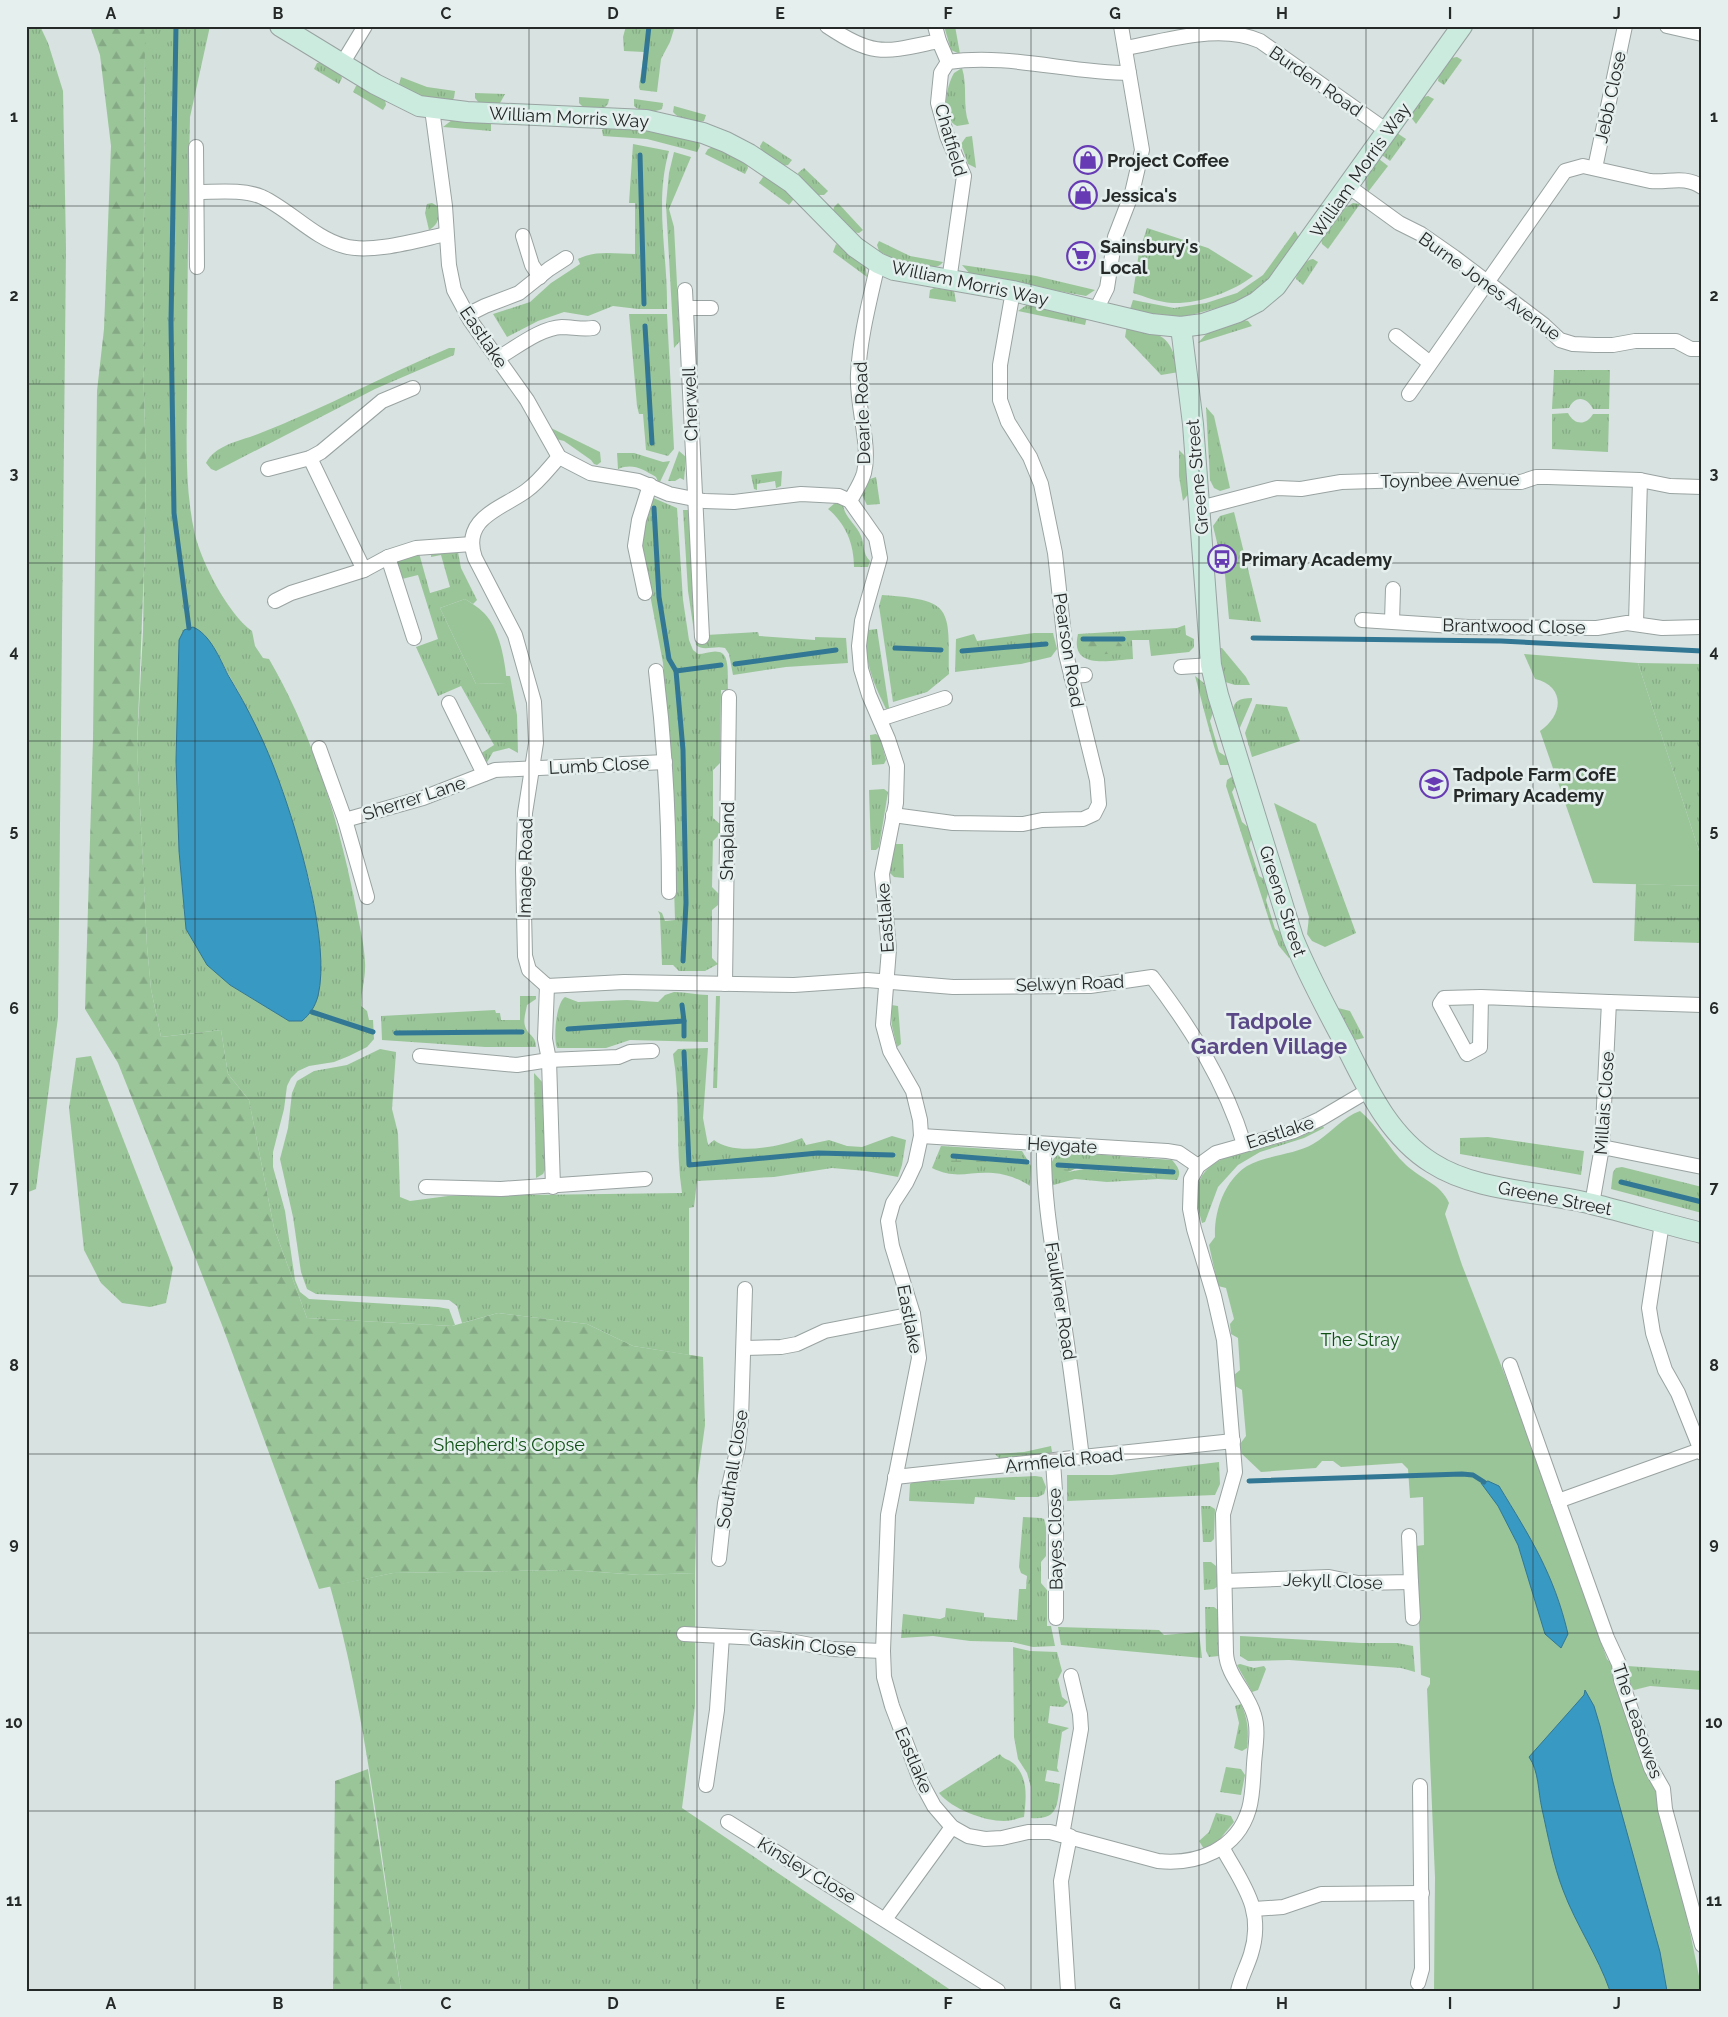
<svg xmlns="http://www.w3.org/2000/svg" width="1728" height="2017" font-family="Raleway,sans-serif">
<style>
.grass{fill:url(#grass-tufts);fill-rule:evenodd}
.forest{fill:url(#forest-firs)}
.wetland{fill:url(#wetland-marsh)}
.park{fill:#9ac599}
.water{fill:#3899c2;stroke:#327794}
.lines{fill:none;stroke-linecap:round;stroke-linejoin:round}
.stream{stroke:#327794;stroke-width:5}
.street-casing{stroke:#99a3a1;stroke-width:16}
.secondary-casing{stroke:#99a3a1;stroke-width:22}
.street{stroke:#fff;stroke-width:14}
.secondary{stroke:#cbebdf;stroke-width:20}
.grid{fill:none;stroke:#252928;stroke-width:1;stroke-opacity:0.55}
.labels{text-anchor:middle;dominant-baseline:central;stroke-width:5;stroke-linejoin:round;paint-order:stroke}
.street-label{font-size:18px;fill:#252928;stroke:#e5efee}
.poi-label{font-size:18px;font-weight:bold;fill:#252928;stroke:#e5efee;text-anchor:start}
.park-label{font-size:18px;fill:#105015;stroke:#e5efee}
.district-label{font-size:22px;font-weight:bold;fill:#5a4887;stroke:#e5efee}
.neatline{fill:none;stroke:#252928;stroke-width:2}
.grid-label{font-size:16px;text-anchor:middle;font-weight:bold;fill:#252928}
</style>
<defs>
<pattern id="grass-tufts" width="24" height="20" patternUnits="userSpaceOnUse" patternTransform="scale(1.25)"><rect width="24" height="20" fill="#9ac599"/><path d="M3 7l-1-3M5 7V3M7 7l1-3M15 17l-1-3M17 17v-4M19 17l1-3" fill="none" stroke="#85a984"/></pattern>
<pattern id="forest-firs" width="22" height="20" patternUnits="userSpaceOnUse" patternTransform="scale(1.25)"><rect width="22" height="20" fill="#9ac599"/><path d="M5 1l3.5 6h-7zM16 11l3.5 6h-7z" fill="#85a984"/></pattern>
<pattern id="wetland-marsh" width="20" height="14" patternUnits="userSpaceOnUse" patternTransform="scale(1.25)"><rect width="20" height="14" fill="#9ac599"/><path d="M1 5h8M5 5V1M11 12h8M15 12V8" fill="none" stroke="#85a984"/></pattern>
</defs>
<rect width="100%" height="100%" fill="#d8e2e0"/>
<!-- grass -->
<g class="grass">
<polygon points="26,26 40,26 48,43 63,91 66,248 58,1017 36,1189 26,1193"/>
<path d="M143,26H210L190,117L189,164C188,238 187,313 187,388C187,436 184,487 195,535C202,563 228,614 252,631L255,646L263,658L269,659C312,733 337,815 354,898C358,919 364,941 365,962C366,978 361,990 361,1006L367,1011L369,1020H373L374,1039L367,1047L349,1056L334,1062L309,1066L298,1071L291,1078L287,1086L284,1109L273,1152V1167L285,1211L295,1280L300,1292L309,1299L438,1307L449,1309L455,1325L452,1326L307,1318L274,1228L249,1100L228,1074L221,1030L161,1037L151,989L147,946L137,747L143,632L146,462L143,363L145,79ZM179,640L216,653L238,691L279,781L310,882L316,923L302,1021H289L230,985L186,929L179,851L176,761Z"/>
<polygon points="626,26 675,26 670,42 661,59 657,92 640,90 639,87 644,52 624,51 623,37"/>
<polygon points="944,26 955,26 960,54 951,50"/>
<polygon points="1457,57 1462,60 1444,85 1438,81 1439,75 1451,58"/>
<polygon points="322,62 340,72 342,78 339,84 314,69 317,63"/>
<path d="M962,68C968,87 962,106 969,124L957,126C940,118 946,87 954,73Z"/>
<polygon points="401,77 427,87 455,91 454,98 450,102 418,96 399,85"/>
<polygon points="360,85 385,100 386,105 383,110 353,92 356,86"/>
<polygon points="475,93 505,94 500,103 479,103 475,98"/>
<polygon points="1428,96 1434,99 1416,124 1410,116 1423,97"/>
<polygon points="579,97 609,99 608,104 603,109 584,108 579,103"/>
<path d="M634,99L663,103L662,109C654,113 640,112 634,106Z"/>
<path d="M674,106L706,115L704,121C696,124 678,119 673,112Z"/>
<polygon points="452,120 491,123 491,131 443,127"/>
<polygon points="607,126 637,127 699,141 700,146 697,152 647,139 603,136 602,130"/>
<polygon points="1397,133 1406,139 1390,161 1382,155"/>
<polygon points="972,136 976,168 968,164 961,144 966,137"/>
<polygon points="763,141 792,160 788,165 783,166 761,151 760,146"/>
<path d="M633,144L669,151C654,203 668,255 667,309H638L613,306L588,316L564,312L538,321L507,337L493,314L530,302L551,283L580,264L578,259C596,250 615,254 635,254V203H629Z"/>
<polygon points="713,147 747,164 748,168 745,174 705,154 708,149"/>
<polygon points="674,152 691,157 669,209 674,227 680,341 674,348 666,204 669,173"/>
<path d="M1379,159L1388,166L1368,192C1363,178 1371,170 1379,159Z"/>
<polygon points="804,168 828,191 824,195 817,195 799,177 798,173"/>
<polygon points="767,176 793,195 793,200 789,205 759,183 763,177"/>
<path d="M432,203L437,206C440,217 439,224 429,230L425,213L427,204Z"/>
<polygon points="838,203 863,230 859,233 852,232 833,211 834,207"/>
<polygon points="1353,203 1360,204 1328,249 1322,244 1321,239 1344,209"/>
<path d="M1147,228L1208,248L1253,276C1233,292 1198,304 1172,303C1158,302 1146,297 1133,293L1139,252Z"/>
<polygon points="1295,231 1300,240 1270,281 1242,301 1184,317 1159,316 1130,309 1133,300 1174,308 1206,303 1237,293 1263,275"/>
<path d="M879,241L910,256L943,262C932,277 892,259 879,251L877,245Z"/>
<polygon points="836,244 865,264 867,277 833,252"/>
<path d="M1313,259L1318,262L1303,285L1296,279C1296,272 1305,260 1313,259Z"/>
<polygon points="962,265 1036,276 1095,290 1086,296 971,275"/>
<polygon points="934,288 954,291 956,302 929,298 930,290"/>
<polygon points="1028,304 1087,317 1085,325 1018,311"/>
<polygon points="629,314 667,314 674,449 668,456 646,450 643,414 639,414 637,406"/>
<polygon points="1243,320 1248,321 1252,326 1198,343 1208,332"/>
<path d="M1127,325C1163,335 1170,334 1179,372L1161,375L1125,337Z"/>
<path d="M449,348H455L454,355L375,389L216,471L211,469L206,463C215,445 240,441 258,434C323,409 385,375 449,348Z"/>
<path d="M1554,370H1610L1609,409H1593C1587,397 1575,395 1569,408L1552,409Z"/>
<polygon points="1206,407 1214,416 1230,488 1220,491 1214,488 1210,480"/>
<path d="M1568,413C1574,425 1586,426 1593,414H1609L1608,452L1552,449V414Z"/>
<polygon points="551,428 600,452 601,462 597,465 594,464 591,460 564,441 556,439"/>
<polygon points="1179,450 1187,458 1189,493 1183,501 1179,476"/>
<polygon points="679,451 686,457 684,480 680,478 675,481 668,481"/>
<path d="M617,453H634L663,462L670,461L659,484L656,477C642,469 633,463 618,469Z"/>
<polygon points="782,471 781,486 776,488 775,481 757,484 757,490 754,489 751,475"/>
<polygon points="876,477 880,504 867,505 861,493 867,480"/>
<path d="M651,497L677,508L683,600L689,640L693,650L698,654C705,654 713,650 719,652C731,654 727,680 728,690H721L720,763L713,770V818L720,824V834L713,841L712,887L719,894L718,905L712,910V958L718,964L705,971H679L673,965H662L660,915L658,911L662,913L665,921L675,920L672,818L675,813L663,663L640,542Z"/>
<path d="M835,503L843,505C845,518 856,524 861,536C865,545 862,553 870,561L868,567H854C854,544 846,524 828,509Z"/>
<path d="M683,510H690L696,641L703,642L706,635L758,632L759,636L815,640V637L846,638L848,663L786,667L733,675L729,654L725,648C714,645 704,652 696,645L688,591Z"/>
<polygon points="1234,512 1261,622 1229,619 1225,575 1213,526 1220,516"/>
<polygon points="431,551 458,552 461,568 477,600 473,604 465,599 440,608 476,684 506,683 506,676 510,676 517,715 518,753 509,748 493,752 486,764 480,754 494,745 461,686 438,696 416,647 438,639 418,575 402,579 396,561 419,553 430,593 450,587 441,555 431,557"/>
<path d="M882,595C953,600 949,607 949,674L927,692L893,702L879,606Z"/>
<path d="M1185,625L1186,635L1194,639V647L1189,652L1151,656L1149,640H1132L1133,659C1111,660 1069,671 1078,634L1177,628Z"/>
<path d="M877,629L889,708L886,709C874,684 862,659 868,630Z"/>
<polygon points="1034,633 1053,633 1057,649 1051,657 1021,664 955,672 956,639 974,634 977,641"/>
<polygon points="1217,648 1222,648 1246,677 1250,685 1235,685 1225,682"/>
<polygon points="1638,663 1702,664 1702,860"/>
<path d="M1195,676L1204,683L1213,713L1210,721L1219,752L1227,757L1230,765H1220C1210,735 1203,706 1195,676Z"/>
<path d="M1252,698V700L1238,732C1233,714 1226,698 1252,698Z"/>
<polygon points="1256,704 1287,707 1300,741 1252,757 1245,733"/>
<polygon points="876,734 880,737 886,760 884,764 872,765 870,735"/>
<polygon points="1233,776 1236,785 1232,792 1242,822 1249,828 1252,837 1249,845 1259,876 1267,881 1269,890 1266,900 1275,929 1282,933 1291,956 1289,958 1279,946 1272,929 1226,786 1227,780"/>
<polygon points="884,789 888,792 879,847 876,850 871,850 869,790"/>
<polygon points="1274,803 1316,824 1356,933 1325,947 1312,941 1307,934 1309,917"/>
<polygon points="894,844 903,844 904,878 894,877 890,873"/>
<polygon points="1636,884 1702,886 1702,943 1634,941"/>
<path d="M674,992C687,992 696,995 708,995V1042L630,1040L606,1048H557C553,1038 556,1003 565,997L578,1002L627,1000L658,1002L665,995Z"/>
<path d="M520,996H536V999L527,1005C526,1011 523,1020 525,1026C528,1036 536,1035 536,1047H485L382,1040L381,1016L495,1010L496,1013H500L501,1020H520Z"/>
<polygon points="716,996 720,996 717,1088 713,1088"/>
<polygon points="891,1005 898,1006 901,1044 897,1047 892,1026"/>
<polygon points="1338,1008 1350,1011 1364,1038 1355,1040"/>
<path d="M708,1048L703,1118L708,1145L714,1140C734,1156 779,1147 802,1138L806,1145L829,1140L847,1146L862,1147L892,1136L906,1140L902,1165L898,1177L866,1171L832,1168L774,1177L697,1181L694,1207L689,1208V1355L633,1346L587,1324L498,1313L462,1323L457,1306L449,1300L316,1294L307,1289L301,1272L293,1217L280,1159L288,1128L292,1093L297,1081L314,1071L347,1065L380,1049L396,1052L392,1109L398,1133L400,1197L410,1201L448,1196L682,1193C675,1147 681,1100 673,1054L678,1049Z"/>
<polygon points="91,1056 173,1268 166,1303 150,1307 122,1303 101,1283 84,1250 69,1108 76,1058"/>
<polygon points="534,1073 544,1084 545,1170 543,1174 536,1178"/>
<path d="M1323,1126L1324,1128L1304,1138L1260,1152L1238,1165L1218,1187L1205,1222L1202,1223C1199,1211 1194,1197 1198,1185C1208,1151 1260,1150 1288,1141C1300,1137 1312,1131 1323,1126Z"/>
<polygon points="1488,1137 1584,1151 1581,1175 1460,1154 1460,1138"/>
<path d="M941,1146L1022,1151L1031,1166L1030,1186C1019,1179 1007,1174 993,1173C969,1171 956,1180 932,1168Z"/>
<path d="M1064,1152L1172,1160C1178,1167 1182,1172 1177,1180L1158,1179L1107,1182L1075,1179L1050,1186C1050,1171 1047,1158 1064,1152ZM1068,1160L1076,1164L1152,1169L1155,1166H1172L1173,1177L1156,1178L1152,1175L1084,1169L1068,1172Z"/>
<polygon points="1622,1167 1702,1187 1702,1213 1611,1189 1613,1172 1616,1168"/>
<polygon points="1051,1446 1052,1452 1032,1457 1001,1460 995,1454 1024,1452"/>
<polygon points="1219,1462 1220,1484 1215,1495 1067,1501 1067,1475 1112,1475"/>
<polygon points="1035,1476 1042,1477 1046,1487 1044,1494 1038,1497 1015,1497 1015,1500 975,1497 974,1504 909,1501 910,1484 913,1482"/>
<polygon points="1201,1506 1210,1506 1215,1509 1214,1539 1211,1542 1203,1542"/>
<polygon points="1023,1517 1041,1518 1044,1519 1046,1527 1046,1556 1041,1562 1041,1583 1047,1590 1047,1626 1051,1626 1055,1646 1033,1647 1012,1642 970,1641 933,1636 901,1638 903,1614 940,1619 945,1617 946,1608 984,1613 984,1617 1017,1620 1019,1589 1026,1589 1027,1576 1021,1573 1019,1567"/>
<polygon points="1203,1562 1211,1562 1216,1566 1218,1586 1214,1589 1204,1590"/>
<path d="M570,1570L640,1575L695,1573V1706L682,1808L952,1991H401C381,1856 367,1717 330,1586L393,1573Z"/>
<polygon points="1205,1607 1214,1607 1218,1610 1219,1656 1209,1657 1206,1651"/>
<polygon points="1058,1627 1159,1630 1164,1635 1199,1632 1202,1658 1061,1645"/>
<polygon points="1240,1636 1361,1643 1397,1643 1413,1646 1415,1672 1401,1668 1289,1660 1248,1661 1240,1656"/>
<path d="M1013,1647L1030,1651L1057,1652L1062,1671L1058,1679L1062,1697L1068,1702L1063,1707L1050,1706L1048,1723L1069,1728L1062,1732L1057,1768L1059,1772L1047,1770L1045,1781L1060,1784C1057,1806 1058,1820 1031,1818V1787L1027,1773L1018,1759L1014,1737Z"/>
<polygon points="1240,1664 1254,1668 1264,1666 1266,1669 1258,1690 1252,1692 1237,1665"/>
<path d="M1627,1666L1702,1671V1690L1650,1686L1634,1690C1625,1683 1627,1677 1627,1666Z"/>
<path d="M1241,1704C1248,1719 1249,1732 1247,1748L1242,1751L1234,1748L1239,1723L1235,1706Z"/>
<path d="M1000,1754C1003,1759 1008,1759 1013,1763C1029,1777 1026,1799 1024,1817C1018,1818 1011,1821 1004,1821C984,1821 952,1809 939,1793Z"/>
<polygon points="1226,1767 1241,1769 1245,1775 1241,1795 1220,1792"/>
<polygon points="1216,1813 1231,1816 1234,1822 1219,1840 1204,1849 1199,1841 1209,1832"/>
</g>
<!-- forest -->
<g class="forest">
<polygon points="90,26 143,26 145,35 143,363 146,462 144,568 137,747 147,946 151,989 161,1037 221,1030 228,1074 249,1100 274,1228 307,1318 452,1326 498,1313 587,1324 633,1346 703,1357 705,1425 697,1483 695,1573 640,1575 570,1570 393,1573 319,1589 222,1325 118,1063 85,1009 93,739 97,391 104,329 111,146 100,55"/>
<path d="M1082,641H1117L1122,645L1120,650C1110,655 1091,657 1082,651L1080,646Z"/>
<polygon points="368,1769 401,1991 333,1991 335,1781"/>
</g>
<!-- wetland -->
<g class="wetland">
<polygon points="955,1152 1021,1157 1027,1160 1026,1165 966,1162 956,1165 949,1162"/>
<polygon points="1069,1160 1076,1164 1152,1169 1155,1166 1173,1166 1173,1178 1156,1178 1152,1175 1077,1168 1068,1172 1058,1168 1058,1163"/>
</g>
<!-- park -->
<g class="park">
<path d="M465,599C471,603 478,607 484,613C500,629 505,661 507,683L476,684L440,608Z"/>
<path d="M1524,654L1638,663L1702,860V886L1593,883L1540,731C1563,716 1566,686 1535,679Z"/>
<path d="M1360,1111C1378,1126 1389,1149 1406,1165C1421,1179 1441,1184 1449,1203L1445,1214L1462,1265L1522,1419L1607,1659L1616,1669L1658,1796L1657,1805L1687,1917L1702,1991H1434L1435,1877L1427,1689L1430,1684V1678L1421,1675L1416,1546L1424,1545L1423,1497L1410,1498L1408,1469L1402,1463L1341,1467L1333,1461H1322L1316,1468L1261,1472L1241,1453L1240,1444L1246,1436L1242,1390L1235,1386L1234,1375L1240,1370L1238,1338L1231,1334L1230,1324L1234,1319L1226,1288L1218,1286L1209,1245L1215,1237C1214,1212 1224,1181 1247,1166C1266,1155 1294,1155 1313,1144C1329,1135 1344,1116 1360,1111Z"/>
</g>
<!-- water -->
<g class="water">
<path d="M193,627C210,634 220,659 228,675C248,708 266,744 279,781C298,833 331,943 318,996C315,1007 310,1014 302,1021H289L230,985L207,965L186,929L179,851L176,761L179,640L184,630Z"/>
<path d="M1488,1481L1499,1486C1530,1537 1554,1574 1568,1634L1561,1648L1545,1634L1518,1545L1498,1506L1481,1483Z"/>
<path d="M1585,1690L1594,1706L1600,1726L1613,1782L1660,1952L1667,1991H1610C1598,1956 1576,1925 1563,1890C1553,1864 1548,1836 1542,1809C1538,1792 1539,1771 1529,1757L1584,1695Z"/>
</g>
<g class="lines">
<!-- stream -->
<g class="stream">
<polyline points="176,26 171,323 174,513 189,628"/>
<polyline points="643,81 649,26"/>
<polyline points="640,155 644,304"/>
<polyline points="645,326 652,443"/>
<polyline points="654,508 659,597 669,659 676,671 683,750 686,903 683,961"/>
<polyline points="1253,638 1501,641 1702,651"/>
<polyline points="1083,639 1123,639"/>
<polyline points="895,648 941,650"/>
<polyline points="962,651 1046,644"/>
<polyline points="735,664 836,650"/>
<polyline points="676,671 721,665"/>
<polyline points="312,1012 373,1032"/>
<polyline points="568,1029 684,1021 682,1005"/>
<polyline points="396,1033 522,1032"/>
<polyline points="684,1036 684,1021"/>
<polyline points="684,1052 689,1165 818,1153 893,1155"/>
<polyline points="953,1156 1027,1162"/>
<polyline points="1058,1165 1173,1172"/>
<polyline points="1621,1182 1702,1202"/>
<polyline points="1249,1481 1462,1474 1473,1475 1484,1482"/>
</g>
<defs>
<g id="street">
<path d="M827,26C875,58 885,52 939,41"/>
<polyline points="935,26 939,41 948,62"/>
<polyline points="1667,26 1702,34"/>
<path d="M1125,48C1168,41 1219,23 1260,41L1387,131"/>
<polyline points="342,64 365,26"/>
<path d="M432,109L445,206L449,265L454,290L470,320L527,400L559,457L590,473L638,481L669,494L704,501L734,502L801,494L839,496L850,501L876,538L880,558L862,621L859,646L861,669L869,695L888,739L897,766L896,803L882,874L889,949L883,1025L890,1051L913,1091L920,1120L921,1136L915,1164L906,1183L893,1203L888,1221L892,1246L913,1314L919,1358L888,1515L883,1651L884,1677L892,1706L921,1782L934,1806L952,1827L968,1836L985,1839L1002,1838L1028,1832H1050L1158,1861C1197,1865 1237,1850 1249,1809C1253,1795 1253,1779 1254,1764C1255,1748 1259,1730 1254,1715C1248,1693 1227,1676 1226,1653L1223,1514L1235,1472L1224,1340L1214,1296L1194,1229L1190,1209L1191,1179L1198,1166L1216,1153L1294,1131L1320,1119L1369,1090"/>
<polyline points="196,147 197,267"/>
<polyline points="1595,168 1625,26"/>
<polyline points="1348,186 1399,223 1421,234 1454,257 1544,325 1560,340 1573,344 1595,345 1613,345 1635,341 1676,341 1691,349 1702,349"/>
<path d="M197,192C217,192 243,189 262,197C290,210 314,238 344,246C371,254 418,240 446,234"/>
<polyline points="523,236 532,265 540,277"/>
<path d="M949,281L964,176L947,136L938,103L941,73L948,62C1008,53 1069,73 1129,73"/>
<polyline points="685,290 702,637"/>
<polyline points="686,308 711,308"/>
<polyline points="1096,310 1107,288 1115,237 1132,193 1142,150 1121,26"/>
<polyline points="467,315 485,306 519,293 549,269 566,258"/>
<polyline points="1396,336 1430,363"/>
<path d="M498,358C517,347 540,328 562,327C573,327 582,330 593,328"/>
<path d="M1409,394L1565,171L1583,166L1650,181C1669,183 1684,175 1702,187"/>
<path d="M559,457C549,468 539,482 526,491C501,509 461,518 475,558L515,635L534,702L536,743L525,813L523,869L525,956L529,970L547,986L624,982L794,985L867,980L953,987L1090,986L1152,977C1191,1028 1225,1082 1244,1144"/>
<polyline points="310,458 364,570 388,557 416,548 472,544"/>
<polyline points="268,469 310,458 321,452 382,401 413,388"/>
<path d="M850,501C855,492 861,483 864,473C871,445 856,405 858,374C860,336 870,300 878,263"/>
<polyline points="1200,508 1277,488 1301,489 1341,482 1409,480 1521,482 1536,477 1548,477 1640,480 1670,486 1702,487"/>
<polyline points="388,557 414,638"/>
<polyline points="645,593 635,546 639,520 650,485"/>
<polyline points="275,601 291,593 364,570"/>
<polyline points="1362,620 1468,627 1597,628 1627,623 1662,628 1702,627"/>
<polyline points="1392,621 1393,589"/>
<polyline points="1636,623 1640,480"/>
<polyline points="1181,667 1211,665"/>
<path d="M656,671C665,745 669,818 669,892"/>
<polyline points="1071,676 1085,675"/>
<polyline points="449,703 484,774"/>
<polyline points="880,719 945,698"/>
<polyline points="319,748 345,820 367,897"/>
<polyline points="893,815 953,823 1023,824 1042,820 1083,819 1094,814 1099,804 1097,780 1066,654 1055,553 1041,484 1030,457 1008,422 1000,400 1000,365 1013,291"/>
<polyline points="345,820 423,798 495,770 665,762"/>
<polyline points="725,984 729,697"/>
<polyline points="547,986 545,1039 549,1060 553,1187"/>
<polyline points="1481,997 1480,1047 1467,1054 1440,1004 1444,998 1481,997 1609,1002"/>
<polyline points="420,1056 517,1065 549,1060 618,1057 630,1052 652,1051"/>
<polyline points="921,1136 1167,1151 1179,1153 1198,1166"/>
<path d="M1044,1145C1043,1201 1054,1255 1062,1311C1070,1360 1076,1409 1082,1458"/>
<polyline points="1602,1147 1702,1167"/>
<polyline points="426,1187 501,1189 645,1179"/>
<polyline points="1592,1204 1602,1147 1609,1002 1702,1005"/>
<polyline points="1662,1223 1649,1308 1653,1333 1665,1370 1678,1393 1702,1453"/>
<polyline points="744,1348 781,1347 797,1344 825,1331 913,1314"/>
<polyline points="1510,1365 1558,1501 1700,1450"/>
<polyline points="1053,1461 1056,1507 1056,1618"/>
<polyline points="895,1477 1233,1441"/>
<polyline points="1558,1501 1607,1638 1619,1664 1621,1680 1651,1768 1663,1789 1665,1809 1702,1945"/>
<polyline points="719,1559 725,1503 738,1447 741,1419 745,1289"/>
<polyline points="1225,1581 1329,1577 1358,1583 1411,1582 1409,1536"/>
<polyline points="1411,1582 1413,1618"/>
<polyline points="684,1634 779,1639 832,1649 883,1651"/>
<polyline points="706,1785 717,1710 722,1636"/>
<polyline points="728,1822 998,1991"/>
<polyline points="1062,1835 1081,1729 1080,1714 1071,1676"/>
<path d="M1222,1847C1242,1884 1265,1909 1251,1954C1247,1967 1241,1977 1238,1991"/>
<polyline points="1254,1909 1283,1907 1321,1894 1422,1893"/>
<polyline points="886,1918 952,1827"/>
<polyline points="1418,1983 1422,1969 1420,1786"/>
<polyline points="1068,1991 1061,1881 1070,1836"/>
</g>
<g id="secondary">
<polyline points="280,26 375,84 419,106 467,112 646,120 703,133 726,142 749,154 792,183 855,247 878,263 894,270 1013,291 1151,324 1181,327 1203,324 1238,312 1257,302 1276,286 1462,26"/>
<path d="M1181,327L1193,424L1211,665L1218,695L1293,938C1307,973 1325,1006 1343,1040C1366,1085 1387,1135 1432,1163C1477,1192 1541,1191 1592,1204C1629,1213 1665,1224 1702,1233"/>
</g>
</defs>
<!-- street casing -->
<use href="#street" class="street-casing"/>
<!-- secondary casing -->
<use href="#secondary" class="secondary-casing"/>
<!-- street -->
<use href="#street" class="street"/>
<!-- secondary -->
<use href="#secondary" class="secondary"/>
</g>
<!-- grid -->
<path class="grid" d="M195,26V1991M362,26V1991M529,26V1991M697,26V1991M864,26V1991M1031,26V1991M1199,26V1991M1366,26V1991M1533,26V1991M26,206H1702M26,384H1702M26,563H1702M26,741H1702M26,919H1702M26,1098H1702M26,1276H1702M26,1454H1702M26,1633H1702M26,1811H1702"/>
<!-- icons -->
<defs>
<symbol id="shop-ring" viewBox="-11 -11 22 22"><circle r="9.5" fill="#e5efee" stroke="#663bb3" stroke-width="1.5"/><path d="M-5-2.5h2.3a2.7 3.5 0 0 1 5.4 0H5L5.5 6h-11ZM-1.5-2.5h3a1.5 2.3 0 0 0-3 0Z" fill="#663bb3"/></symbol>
<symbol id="supermarket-ring" viewBox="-11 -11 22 22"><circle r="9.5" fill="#e5efee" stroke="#663bb3" stroke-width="1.5"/><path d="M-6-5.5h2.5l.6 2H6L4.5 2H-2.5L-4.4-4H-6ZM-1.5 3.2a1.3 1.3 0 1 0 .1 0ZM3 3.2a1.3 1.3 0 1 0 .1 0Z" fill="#663bb3"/></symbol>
<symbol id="bus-ring" viewBox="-11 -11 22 22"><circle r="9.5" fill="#e5efee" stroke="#663bb3" stroke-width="1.5"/><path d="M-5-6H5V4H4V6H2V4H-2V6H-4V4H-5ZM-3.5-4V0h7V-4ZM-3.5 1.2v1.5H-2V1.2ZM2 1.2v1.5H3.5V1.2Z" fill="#663bb3"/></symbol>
<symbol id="school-ring" viewBox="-11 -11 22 22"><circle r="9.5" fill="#e5efee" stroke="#663bb3" stroke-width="1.5"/><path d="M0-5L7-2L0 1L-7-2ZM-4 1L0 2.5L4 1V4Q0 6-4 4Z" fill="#663bb3"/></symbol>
</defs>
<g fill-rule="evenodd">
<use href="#shop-ring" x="1072" y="144" width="32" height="32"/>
<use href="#shop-ring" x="1067" y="179" width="32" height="32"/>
<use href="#supermarket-ring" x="1065" y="240" width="32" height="32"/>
<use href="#bus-ring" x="1206" y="543" width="32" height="32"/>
<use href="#school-ring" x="1418" y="768" width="32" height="32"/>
</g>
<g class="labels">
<!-- street labels -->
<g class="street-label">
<text transform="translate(1316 81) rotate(35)">Burden Road</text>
<text transform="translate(1610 97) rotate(-78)">Jebb Close</text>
<text transform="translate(569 117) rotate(3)">William Morris Way</text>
<text transform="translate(951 140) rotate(74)">Chatfield</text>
<text transform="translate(1360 170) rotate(-55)">William Morris Way</text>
<text transform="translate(970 283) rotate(12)">William Morris Way</text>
<text transform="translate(1490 286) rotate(36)">Burne Jones Avenue</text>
<text transform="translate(484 337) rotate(56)">Eastlake</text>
<text transform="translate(690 404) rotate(-92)">Cherwell</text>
<text transform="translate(862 413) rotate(-92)">Dearle Road</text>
<text transform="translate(1197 477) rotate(-95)">Greene Street</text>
<text transform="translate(1450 480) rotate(-1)">Toynbee Avenue</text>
<text transform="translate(1514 626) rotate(1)">Brantwood Close</text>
<text transform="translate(1069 650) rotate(81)">Pearson Road</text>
<text transform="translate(599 765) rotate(-3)">Lumb Close</text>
<text transform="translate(414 798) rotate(-18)">Sherrer Lane</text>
<text transform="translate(727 841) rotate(-89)">Shapland</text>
<text transform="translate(525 868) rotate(-89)">Image Road</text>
<text transform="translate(1283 901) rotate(72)">Greene Street</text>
<text transform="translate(885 918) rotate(-94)">Eastlake</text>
<text transform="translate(1070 983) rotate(-2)">Selwyn Road</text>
<text transform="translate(1604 1103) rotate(-86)">Millais Close</text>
<text transform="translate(1280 1132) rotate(-18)">Eastlake</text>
<text transform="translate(1062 1145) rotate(3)">Heygate</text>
<text transform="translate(1555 1198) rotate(11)">Greene Street</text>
<text transform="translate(1061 1301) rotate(81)">Faulkner Road</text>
<text transform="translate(910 1319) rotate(79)">Eastlake</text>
<text transform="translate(1064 1460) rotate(-6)">Armfield Road</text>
<text transform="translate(732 1469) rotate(-81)">Southall Close</text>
<text transform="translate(1055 1539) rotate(-91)">Bayes Close</text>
<text transform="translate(1333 1581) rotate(2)">Jekyll Close</text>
<text transform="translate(803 1644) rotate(6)">Gaskin Close</text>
<text transform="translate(1638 1721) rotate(71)">The Leasowes</text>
<text transform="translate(914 1760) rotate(67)">Eastlake</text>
<text transform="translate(807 1870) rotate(31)">Kinsley Close</text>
</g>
<!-- poi labels -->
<g class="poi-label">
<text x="1107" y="160">Project Coffee</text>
<text x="1102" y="195">Jessica's</text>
<text x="1100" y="246">Sainsbury's<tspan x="1100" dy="21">Local</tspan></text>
<text x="1241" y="559">Primary Academy</text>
<text x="1453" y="774">Tadpole Farm CofE<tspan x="1453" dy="21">Primary Academy</tspan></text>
</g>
<!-- park labels -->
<g class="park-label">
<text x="1360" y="1339">The Stray</text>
<text x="509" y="1444">Shepherd's Copse</text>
</g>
<!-- district labels -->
<g class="district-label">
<text x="1269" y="1021">Tadpole<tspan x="1269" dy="25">Garden Village</tspan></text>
</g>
</g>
<!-- border -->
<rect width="1728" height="2017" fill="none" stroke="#e5efee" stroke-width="55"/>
<rect x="28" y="28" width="1672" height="1962" class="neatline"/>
<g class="grid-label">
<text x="111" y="19">A</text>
<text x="278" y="19">B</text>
<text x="446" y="19">C</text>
<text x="613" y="19">D</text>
<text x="780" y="19">E</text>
<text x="948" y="19">F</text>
<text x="1115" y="19">G</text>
<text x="1282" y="19">H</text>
<text x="1450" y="19">I</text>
<text x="1617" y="19">J</text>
<text x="14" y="122">1</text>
<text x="1714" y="122">1</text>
<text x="14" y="301">2</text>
<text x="1714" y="301">2</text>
<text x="14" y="479">3</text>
<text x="1714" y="479">3</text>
<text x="14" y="657">4</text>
<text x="1714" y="657">4</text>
<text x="14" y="836">5</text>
<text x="1714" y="836">5</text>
<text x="14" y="1014">6</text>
<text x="1714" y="1014">6</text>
<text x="14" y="1193">7</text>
<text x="1714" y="1193">7</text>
<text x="14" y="1371">8</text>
<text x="1714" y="1371">8</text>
<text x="14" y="1549">9</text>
<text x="1714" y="1549">9</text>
<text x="14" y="1728">10</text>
<text x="1714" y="1728">10</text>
<text x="14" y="1906">11</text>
<text x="1714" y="1906">11</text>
<text x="111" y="2009">A</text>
<text x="278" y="2009">B</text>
<text x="446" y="2009">C</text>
<text x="613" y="2009">D</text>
<text x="780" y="2009">E</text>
<text x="948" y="2009">F</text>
<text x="1115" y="2009">G</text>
<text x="1282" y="2009">H</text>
<text x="1450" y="2009">I</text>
<text x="1617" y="2009">J</text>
</g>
</svg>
